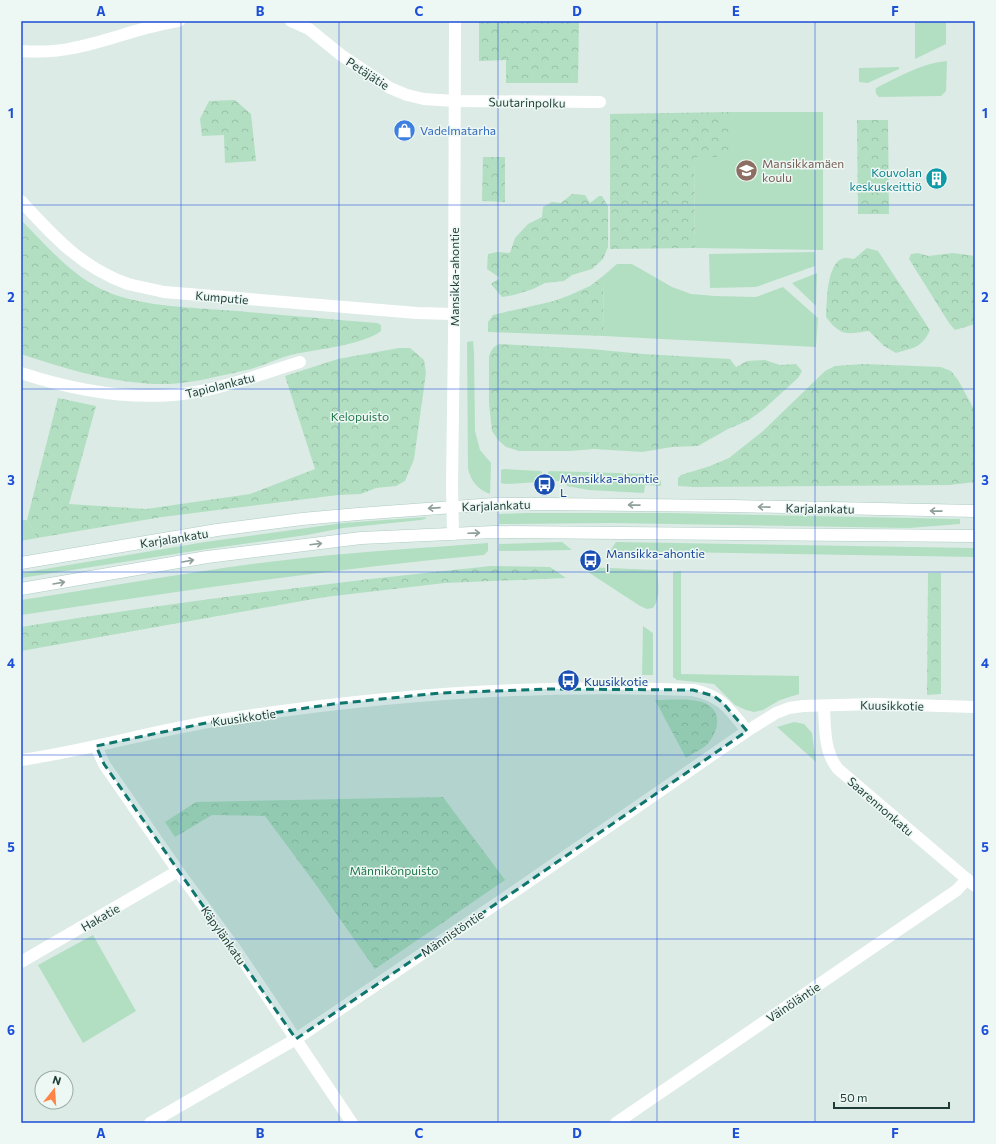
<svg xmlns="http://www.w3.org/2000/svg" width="996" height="1144" font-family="Commissioner,sans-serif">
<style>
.grass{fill:#b2dfc2}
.forest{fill:url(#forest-crowns)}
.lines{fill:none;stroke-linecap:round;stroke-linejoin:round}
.secondary-casing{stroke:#aeccc4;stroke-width:13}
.street{stroke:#fff;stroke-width:12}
.secondary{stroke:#fff;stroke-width:12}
.oneway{stroke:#8e9e9a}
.marked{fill:#0f766e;fill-opacity:0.2;stroke:#0f766e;stroke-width:3;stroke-dasharray:8 5;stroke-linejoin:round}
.grid{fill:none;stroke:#1d4ed8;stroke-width:1;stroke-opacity:0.55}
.labels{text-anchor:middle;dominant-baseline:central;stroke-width:3;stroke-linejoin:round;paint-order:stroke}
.street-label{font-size:12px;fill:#1d3c36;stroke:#edf7f3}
.shop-label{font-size:12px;fill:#366cbe;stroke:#edf7f3;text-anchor:start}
.education-label{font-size:12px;fill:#785e54;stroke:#edf7f3;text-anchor:start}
.culture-label{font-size:12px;fill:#0d838f;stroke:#edf7f3;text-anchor:end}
.park-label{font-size:12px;fill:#22774b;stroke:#edf7f3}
.transit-label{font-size:12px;fill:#164399;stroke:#edf7f3;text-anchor:start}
.neatline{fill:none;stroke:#1d4ed8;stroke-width:1.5}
.grid-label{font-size:13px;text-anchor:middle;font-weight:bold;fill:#1d4ed8}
</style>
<defs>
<pattern id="forest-crowns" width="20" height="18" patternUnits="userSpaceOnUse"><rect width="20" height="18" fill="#b2dfc2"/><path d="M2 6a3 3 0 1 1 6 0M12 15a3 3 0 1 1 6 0" fill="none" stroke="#99c0a7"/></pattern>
</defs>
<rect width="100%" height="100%" fill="#dcebe6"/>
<!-- grass -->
<g class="grass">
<polygon points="915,21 946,21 946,44 915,59"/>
<path d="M947,61L946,91L941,96L879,97C876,94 875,93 876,88C898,77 922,63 947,61Z"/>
<polygon points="899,67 899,69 872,81 868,83 859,82 859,68"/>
<polygon points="729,112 823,112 823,250 695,248 694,157 729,157"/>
<polygon points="815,252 815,266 756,287 710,288 709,254"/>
<polygon points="617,264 632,264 672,287 691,294 715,296 756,297 783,287 818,318 816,347 604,336 603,276"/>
<polygon points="817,273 816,306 792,283"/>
<path d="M473,341L474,352L475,431L480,450L491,463L490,494C478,490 471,481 468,469L467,342Z"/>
<polygon points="504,469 540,471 542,472 541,481 539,482 506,484 501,483 501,470"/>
<path d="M549,471L653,474C658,477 662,479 661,486L645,485L644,493L589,490L567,486L564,481H552L548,478V473Z"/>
<polygon points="527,513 671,513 960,519 960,524 909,528 611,523 499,524 499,514"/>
<polygon points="426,517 425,519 421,520 343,528 307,535 207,549 21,578 21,573 205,542 343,523"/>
<polygon points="21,520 27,520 37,538 21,541"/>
<polygon points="562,542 572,550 499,551 499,544"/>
<polygon points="616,542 975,548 975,557 610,551"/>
<path d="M488,543V551L484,555C329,569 175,592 21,615V600C115,586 209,568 303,558C365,551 426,548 488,543Z"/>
<path d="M585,567L657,570C658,582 661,598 653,608L647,609L640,606L585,570Z"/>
<polygon points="681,571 681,674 799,676 799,694 780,700 763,710 754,712 746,710 735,705 714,684 677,680 673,677 673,572"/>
<polygon points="643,626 653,633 653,675 642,675"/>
<polygon points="794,722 804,724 812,733 816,762 777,727"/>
<polygon points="93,935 136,1011 83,1043 38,965"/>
</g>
<!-- forest -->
<g class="forest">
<polygon points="479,21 579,21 578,83 506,83 506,60 479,61"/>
<polygon points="235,100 251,114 256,161 225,163 224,135 202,136 200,119 209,101"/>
<polygon points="729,112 730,157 694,157 695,248 610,249 610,114"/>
<polygon points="857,120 888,120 889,214 858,214"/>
<polygon points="483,157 505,157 505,202 482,201"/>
<polygon points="572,194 585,195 590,203 599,196 602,196 608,206 608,247 603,259 592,269 572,275 564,281 545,283 533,289 514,295 502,297 491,284 500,278 487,269 488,254 497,252 510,253 515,238 528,224 542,217 543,207 552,202 561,203"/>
<path d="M21,220C46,245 69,273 101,289C136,306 184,307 223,310C274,314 325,319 377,323L381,325V331C366,344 315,350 294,354C278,358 263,366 247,370C222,375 195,383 169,384C118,385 69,370 21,354Z"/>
<path d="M867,248L878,251L930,330C922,348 913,348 896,353L884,346L869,331C847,334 841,337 826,317C827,303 826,262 844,258C847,257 851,259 854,259Z"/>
<polygon points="918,253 928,256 953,253 975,256 975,324 955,330 949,323 909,259 911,254"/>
<polygon points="603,276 604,336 488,332 488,322 493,315 554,301 570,295 590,286"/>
<path d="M499,344L591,349L643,354L730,359L736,367L747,361L765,360L780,365L796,364L802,371L798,378L764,409L749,420L728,429L698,446L672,447L642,452L594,449L570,451H519L506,447L498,440L492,431L489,403V357C491,350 493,347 499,344Z"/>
<polygon points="399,348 410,348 424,360 426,373 414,459 405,481 396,486 376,488 361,494 338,495 162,517 37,538 27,520 58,398 96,406 69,504 146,509 250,494 315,469 285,376 338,359"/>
<polygon points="863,364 941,367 951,371 958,380 975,411 975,482 950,485 694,487 678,486 678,478 681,475 710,466 729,458 763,431 825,371 835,366"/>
<path d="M491,566L550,567L566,578L445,583L325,597L21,651V627C177,602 334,582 491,566Z"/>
<polygon points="928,573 941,573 941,694 927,695"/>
<path d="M655,700C670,700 687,698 702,702C722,708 720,729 709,742C704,749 693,753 686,758Z"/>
<polygon points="443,797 505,880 375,969 314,882 265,816 212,815 175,837 165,822 196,802"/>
</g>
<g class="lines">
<defs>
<g id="secondary">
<polyline points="21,563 217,530 302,519 358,514 495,504 546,504 732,506 975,511"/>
<polyline points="21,589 207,557 361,538 494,532 975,536"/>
</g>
</defs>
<!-- secondary casing -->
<use href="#secondary" class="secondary-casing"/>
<!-- street -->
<g class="street">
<polyline points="291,21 309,29 341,55 390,88 407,95 424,99 455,101 600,102"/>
<path d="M21,51C38,52 56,52 73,48C109,41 143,26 179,21"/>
<path d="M21,201C53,236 82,268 128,284C140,287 152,289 164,292L417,313L454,314"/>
<path d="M21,373C79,392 140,403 201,391C234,385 267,372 300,362"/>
<polyline points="453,534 452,485 454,336 455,21"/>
<path d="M824,706C825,727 824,752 838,769L975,886"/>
<polyline points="96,746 104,764 178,871 234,947 352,1123"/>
<path d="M21,760C84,751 145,733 208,722C368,696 530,683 693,690C722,696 729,709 747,731L776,713L789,708L803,706L876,704L975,707"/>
<polyline points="21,962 178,871"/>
<polyline points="150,1123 296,1039 518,889 747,731"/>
<polyline points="616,1123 957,890 967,879"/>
</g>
<!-- secondary -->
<use href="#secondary" class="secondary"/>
</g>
<!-- one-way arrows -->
<defs><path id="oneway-shaft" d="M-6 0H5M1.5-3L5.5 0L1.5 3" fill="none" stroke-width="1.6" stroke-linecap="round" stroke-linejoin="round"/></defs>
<g class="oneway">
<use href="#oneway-shaft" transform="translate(634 505) rotate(-179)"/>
<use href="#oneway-shaft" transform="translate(764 507) rotate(-179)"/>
<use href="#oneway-shaft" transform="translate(434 508) rotate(176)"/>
<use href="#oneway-shaft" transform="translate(936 511) rotate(-179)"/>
<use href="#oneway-shaft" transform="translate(474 533) rotate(-2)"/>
<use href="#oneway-shaft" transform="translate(316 544) rotate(-7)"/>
<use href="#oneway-shaft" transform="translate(188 561) rotate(-10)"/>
<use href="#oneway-shaft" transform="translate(59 583) rotate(-10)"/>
</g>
<!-- marked area -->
<path class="marked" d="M547,689L693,690L714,696L723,703L747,731L518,889L296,1039L104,764L96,746L206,723L333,704L440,693Z"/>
<!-- grid -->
<path class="grid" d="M181,21V1123M339,21V1123M498,21V1123M657,21V1123M815,21V1123M21,205H975M21,389H975M21,572H975M21,755H975M21,939H975"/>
<!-- icons -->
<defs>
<symbol id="shop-disc" viewBox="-11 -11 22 22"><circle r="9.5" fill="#3f7fe0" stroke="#edf7f3"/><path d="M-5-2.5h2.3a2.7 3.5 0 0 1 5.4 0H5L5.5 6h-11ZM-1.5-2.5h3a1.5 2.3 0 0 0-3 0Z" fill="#fff"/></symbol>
<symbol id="school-disc" viewBox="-11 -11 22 22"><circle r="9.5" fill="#8d6e63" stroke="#edf7f3"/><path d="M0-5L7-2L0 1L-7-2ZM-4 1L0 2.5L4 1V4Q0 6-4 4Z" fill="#fff"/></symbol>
<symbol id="building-disc" viewBox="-11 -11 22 22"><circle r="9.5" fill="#0f9aa8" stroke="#edf7f3"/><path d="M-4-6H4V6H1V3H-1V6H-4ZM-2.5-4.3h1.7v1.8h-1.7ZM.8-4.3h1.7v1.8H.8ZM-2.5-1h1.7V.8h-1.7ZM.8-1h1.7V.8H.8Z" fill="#fff"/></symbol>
<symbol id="bus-disc" viewBox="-11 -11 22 22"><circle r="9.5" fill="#1a4fb4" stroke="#edf7f3"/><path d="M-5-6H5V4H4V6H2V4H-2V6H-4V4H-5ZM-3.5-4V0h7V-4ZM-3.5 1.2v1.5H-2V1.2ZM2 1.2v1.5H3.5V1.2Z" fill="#fff"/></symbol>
</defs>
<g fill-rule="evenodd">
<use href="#shop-disc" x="392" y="118" width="25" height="25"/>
<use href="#school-disc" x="734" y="158" width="25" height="25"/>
<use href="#building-disc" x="924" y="166" width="25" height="25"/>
<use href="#bus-disc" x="532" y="472" width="25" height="25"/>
<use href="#bus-disc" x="578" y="548" width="25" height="25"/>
<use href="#bus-disc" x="556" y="668" width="25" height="25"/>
</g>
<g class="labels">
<!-- street labels -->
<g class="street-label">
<text transform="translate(368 73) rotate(33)">Petäjätie</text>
<text transform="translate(527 102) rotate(1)">Suutarinpolku</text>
<text transform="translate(454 277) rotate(-90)">Mansikka-ahontie</text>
<text transform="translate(222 297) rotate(5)">Kumputie</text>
<text transform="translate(220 385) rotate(-14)">Tapiolankatu</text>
<text transform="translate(496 505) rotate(-2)">Karjalankatu</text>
<text transform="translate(820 508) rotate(1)">Karjalankatu</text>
<text transform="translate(174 538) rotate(-9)">Karjalankatu</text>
<text transform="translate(892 705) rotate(1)">Kuusikkotie</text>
<text transform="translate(244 717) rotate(-8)">Kuusikkotie</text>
<text transform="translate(881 806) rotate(41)">Saarennonkatu</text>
<text transform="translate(100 917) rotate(-30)">Hakatie</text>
<text transform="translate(452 933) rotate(-34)">Männistöntie</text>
<text transform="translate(224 935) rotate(55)">Käpylänkatu</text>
<text transform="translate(793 1002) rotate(-34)">Väinöläntie</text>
</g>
<!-- shop labels -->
<g class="shop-label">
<text x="420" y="130">Vadelmatarha</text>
</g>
<!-- education labels -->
<g class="education-label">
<text x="762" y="163">Mansikkamäen<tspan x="762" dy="14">koulu</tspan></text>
</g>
<!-- culture labels -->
<g class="culture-label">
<text x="922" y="172">Kouvolan<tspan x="922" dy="14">keskuskeittiö</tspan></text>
</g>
<!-- park labels -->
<g class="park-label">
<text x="360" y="416">Kelopuisto</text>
<text x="394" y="870">Männikönpuisto</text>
</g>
<!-- transit labels -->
<g class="transit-label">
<text x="560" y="478">Mansikka-ahontie<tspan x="560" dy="14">L</tspan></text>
<text x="606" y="553">Mansikka-ahontie<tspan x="606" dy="14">I</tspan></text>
<text x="584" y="681">Kuusikkotie</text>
</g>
</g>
<!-- border -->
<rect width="996" height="1144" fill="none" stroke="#edf7f3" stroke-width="44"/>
<!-- north arrow -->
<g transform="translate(54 1090) rotate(17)"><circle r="19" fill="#edf7f3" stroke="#9aaca7"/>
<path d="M0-3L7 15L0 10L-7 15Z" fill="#ff8546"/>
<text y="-6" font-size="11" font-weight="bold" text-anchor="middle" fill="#1d3c36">N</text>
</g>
<!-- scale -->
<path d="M834 1102v6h115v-6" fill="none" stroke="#1d3c36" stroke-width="2"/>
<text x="840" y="1102" font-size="12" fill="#1d3c36" stroke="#edf7f3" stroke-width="3" paint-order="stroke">50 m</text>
<rect x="22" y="22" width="952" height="1100" class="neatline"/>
<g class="grid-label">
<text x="101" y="16">A</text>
<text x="260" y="16">B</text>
<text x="419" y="16">C</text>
<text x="577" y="16">D</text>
<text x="736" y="16">E</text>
<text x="895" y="16">F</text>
<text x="11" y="118">1</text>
<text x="985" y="118">1</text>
<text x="11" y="302">2</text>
<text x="985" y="302">2</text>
<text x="11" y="485">3</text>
<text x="985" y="485">3</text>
<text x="11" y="668">4</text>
<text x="985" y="668">4</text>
<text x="11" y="852">5</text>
<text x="985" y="852">5</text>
<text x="11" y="1035">6</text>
<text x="985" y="1035">6</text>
<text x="101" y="1138">A</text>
<text x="260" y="1138">B</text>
<text x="419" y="1138">C</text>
<text x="577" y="1138">D</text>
<text x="736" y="1138">E</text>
<text x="895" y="1138">F</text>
</g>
</svg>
